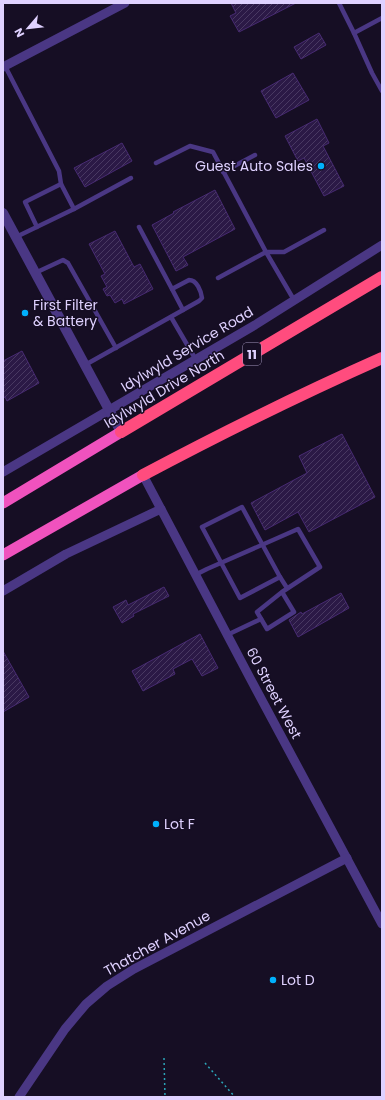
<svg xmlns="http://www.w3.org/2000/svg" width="385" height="1100" font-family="Poppins,sans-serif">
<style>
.building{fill:url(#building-hatch);stroke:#472a72}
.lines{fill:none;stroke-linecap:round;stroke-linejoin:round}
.path{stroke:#2ba5b8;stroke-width:1.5;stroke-dasharray:2 3;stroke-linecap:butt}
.service{stroke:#4a3784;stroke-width:4.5}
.minor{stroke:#4a3784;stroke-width:9}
.tertiary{stroke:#4a3784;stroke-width:10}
.trunk{stroke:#f052be;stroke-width:11}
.motorway{stroke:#ff4c7e;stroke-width:12}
.poi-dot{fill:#00b0fc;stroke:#160e24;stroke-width:1.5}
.labels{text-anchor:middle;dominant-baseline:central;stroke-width:3;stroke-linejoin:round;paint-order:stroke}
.shield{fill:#160e24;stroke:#a396bd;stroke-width:1}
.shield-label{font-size:13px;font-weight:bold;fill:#dfd1ff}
.poi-label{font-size:14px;fill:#dfd1ff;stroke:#160e24;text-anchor:start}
.street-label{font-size:14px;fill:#dfd1ff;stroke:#160e24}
</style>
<defs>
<pattern id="building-hatch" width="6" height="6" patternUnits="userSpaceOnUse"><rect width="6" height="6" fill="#2b1946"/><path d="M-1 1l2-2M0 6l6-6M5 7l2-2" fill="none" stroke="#493962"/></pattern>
</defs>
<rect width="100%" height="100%" fill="#160e24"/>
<!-- building -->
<g class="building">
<polygon points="231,3 296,3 239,32 230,16 236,13"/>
<polygon points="319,33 326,45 301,59 294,47"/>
<polygon points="293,73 309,100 276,118 261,91"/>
<polygon points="317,119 329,143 323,146 344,186 324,196 304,158 298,161 285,136"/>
<polygon points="122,143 132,161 85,187 74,168"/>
<polygon points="215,190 235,229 183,257 188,265 176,271 152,225 174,213 173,212"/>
<polygon points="115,231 134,267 140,264 153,289 124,304 122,299 115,303 110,295 107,296 103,289 107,287 101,276 105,274 89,244"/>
<polygon points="22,351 39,383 7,401 5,397 3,398 3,361"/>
<polygon points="342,434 375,497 309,532 298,512 265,530 251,503 307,473 299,456"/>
<polygon points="164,587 169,596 133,614 134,616 122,623 113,607 126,600 128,605"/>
<polygon points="341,593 349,608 298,637 289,620 301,612 302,614"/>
<polygon points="200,634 218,668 202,676 192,659 173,669 175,674 143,691 132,671"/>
<polygon points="3,651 29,697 3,712"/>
</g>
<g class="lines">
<!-- path -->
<g class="path">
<polyline points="164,1058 165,1097"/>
<polyline points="205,1063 235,1097"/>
</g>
<!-- service -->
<g class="service">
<polyline points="339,3 354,33"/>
<polyline points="382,18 354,33 372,73 382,91"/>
<polyline points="5,66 59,171 61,184"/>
<polyline points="156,163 190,146 213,152 266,252 284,252 324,230"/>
<polyline points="223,172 255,155"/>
<polyline points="37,227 25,202 61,184 74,209"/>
<polyline points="16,237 74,209 131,178"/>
<polyline points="35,273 63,260 68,263 116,348"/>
<polyline points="218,278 266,252 294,300"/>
<polyline points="172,289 183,310"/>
<polyline points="171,317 196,360"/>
<path d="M85,365L199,301L202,298C201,291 197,280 189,280L172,289L139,227"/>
<polygon points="242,507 280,577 240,598 202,527"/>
<polyline points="195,575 207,569 298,529 320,567 282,592 257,612 267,629 294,612 282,592"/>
<polyline points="280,577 287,588"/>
<polyline points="227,635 261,619"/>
</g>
<!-- minor -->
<g class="minor">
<polyline points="3,67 125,3"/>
<polyline points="3,472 255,325 382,245"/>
<polyline points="143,475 250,678 382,924"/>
<polyline points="3,591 66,554 161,509"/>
<polyline points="19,1097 65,1029 86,1004 107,986 134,969 347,858"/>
</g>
<!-- tertiary -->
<polyline class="tertiary" points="3,213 121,432"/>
<!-- trunk -->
<g class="trunk">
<polyline points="3,503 121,432"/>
<polyline points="3,555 143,475"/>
</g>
<!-- motorway -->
<g class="motorway">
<polyline points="121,432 382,277"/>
<path d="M143,475C222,433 301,394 382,358"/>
</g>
</g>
<!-- markers -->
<g class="poi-dot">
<circle cx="321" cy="166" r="4"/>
<circle cx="25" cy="313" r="4"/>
<circle cx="156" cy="824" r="4"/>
<circle cx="273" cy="980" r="4"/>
</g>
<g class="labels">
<!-- shield labels -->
<rect class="shield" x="243" y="343" width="18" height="22" rx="3"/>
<g class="shield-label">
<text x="252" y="354">11</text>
</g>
<!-- poi labels -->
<g class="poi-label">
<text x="313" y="166" text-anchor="end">Guest Auto Sales</text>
<text x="33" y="305">First Filter<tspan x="33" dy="16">&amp; Battery</tspan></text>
<text x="164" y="824">Lot F</text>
<text x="281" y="980">Lot D</text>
</g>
<!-- street labels -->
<g class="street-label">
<text transform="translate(187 349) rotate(-31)">Idylwyld Service Road</text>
<text transform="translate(164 389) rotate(-31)">Idylwyld Drive North</text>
<text transform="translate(274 693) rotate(62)">60 Street West</text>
<text transform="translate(157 943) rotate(-29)">Thatcher Avenue</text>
</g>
</g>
<!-- border -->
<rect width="385" height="1100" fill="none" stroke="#dfd1ff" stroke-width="8"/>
<!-- north arrow -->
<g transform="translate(28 28) rotate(242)" stroke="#160e24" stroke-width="3" paint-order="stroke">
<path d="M0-3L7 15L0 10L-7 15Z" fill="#dfd1ff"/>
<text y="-6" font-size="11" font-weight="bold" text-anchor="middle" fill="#dfd1ff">N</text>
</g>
</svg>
